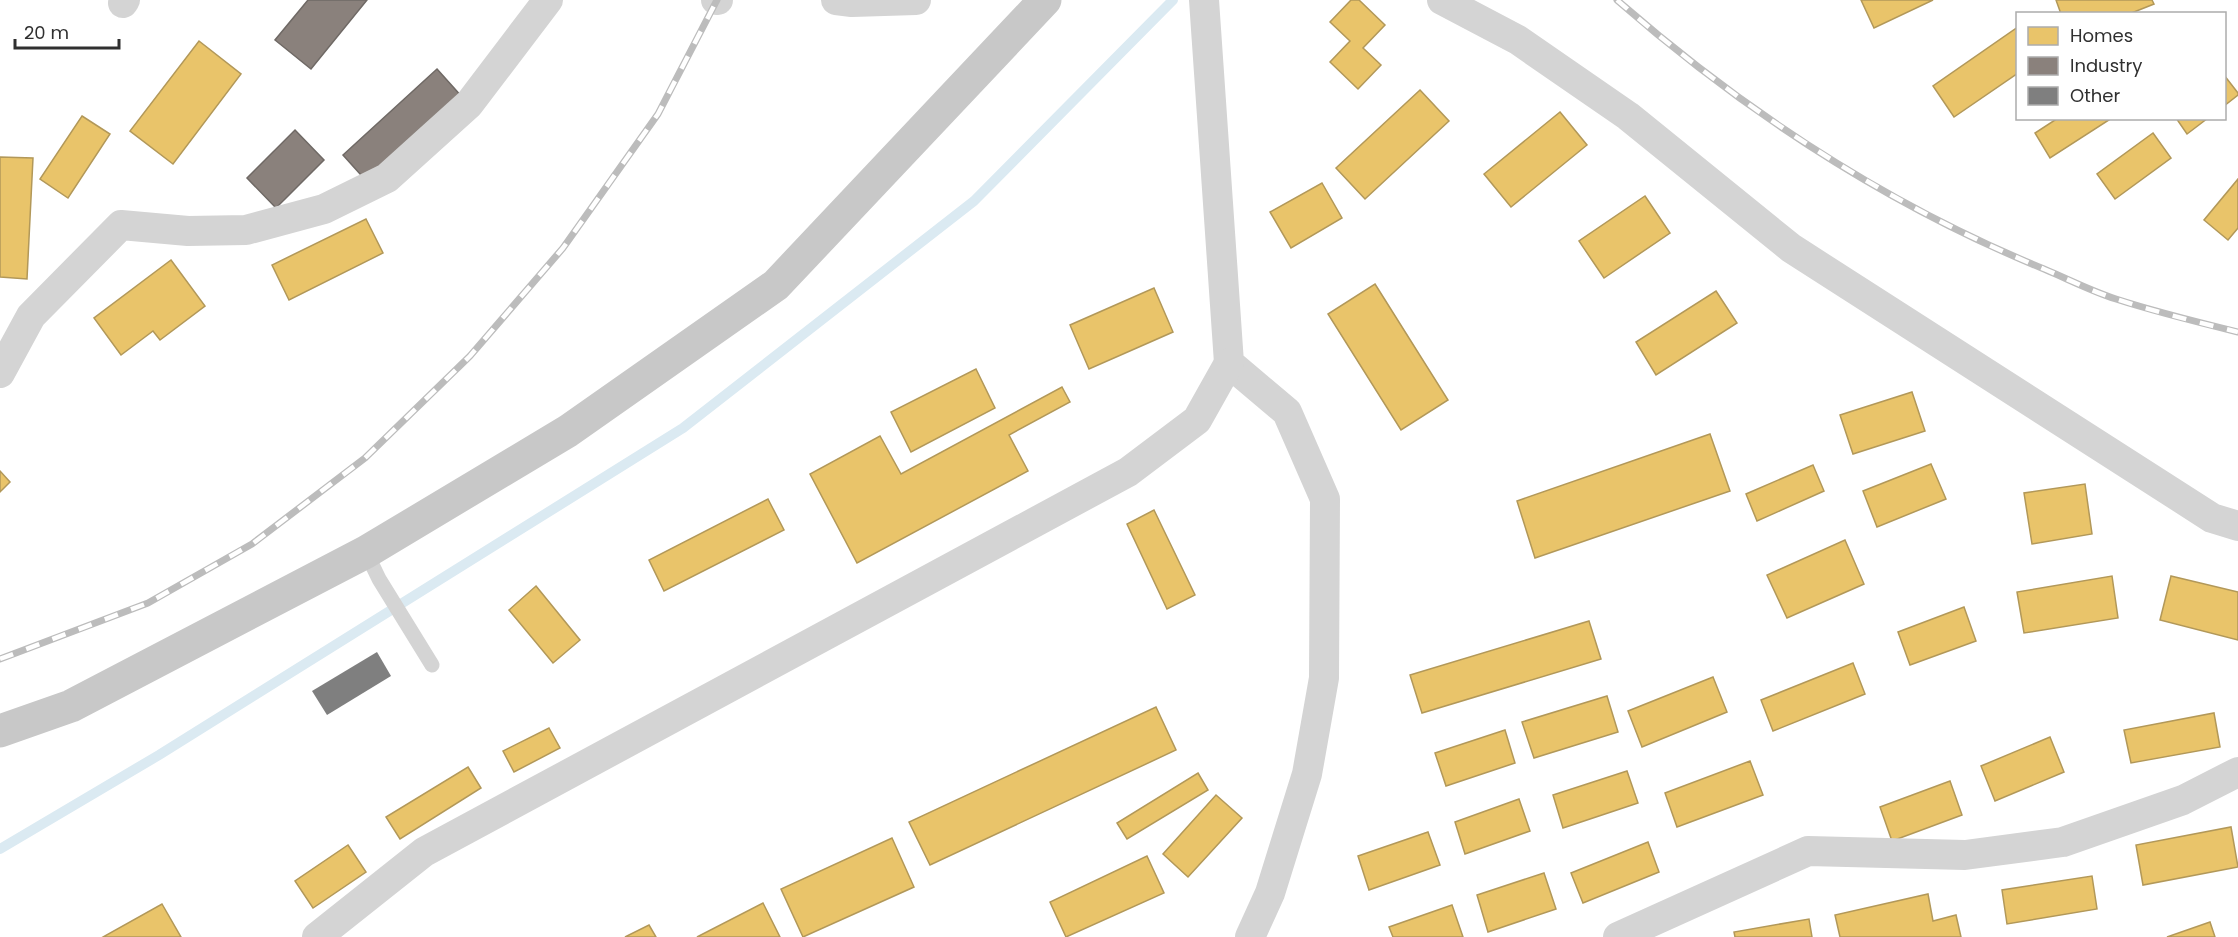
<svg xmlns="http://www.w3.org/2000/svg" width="2238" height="937" font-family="Poppins,sans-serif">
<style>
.homes{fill:#e9c46a;stroke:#b29859;stroke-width:1.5}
.industry{fill:#8a817c;stroke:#6f6965;stroke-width:1.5}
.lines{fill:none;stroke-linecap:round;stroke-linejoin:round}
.stream{stroke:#dbeaf2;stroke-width:10}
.building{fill:#7f7f7f}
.service{stroke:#d4d4d4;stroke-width:15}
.minor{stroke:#d4d4d4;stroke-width:30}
.primary{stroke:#c8c8c8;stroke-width:33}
.rail-casing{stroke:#bcbcbc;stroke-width:7}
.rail{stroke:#fff;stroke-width:4.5;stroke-dasharray:14;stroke-linecap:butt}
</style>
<rect width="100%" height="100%" fill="#fff"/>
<!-- homes -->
<g class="homes">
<polygon points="1351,0 1359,0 1385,25 1363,48 1381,65 1358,89 1330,62 1350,41 1330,22"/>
<polygon points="1861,0 1933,0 1874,28"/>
<polygon points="2056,0 2152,0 2154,4 2129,14 2061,14"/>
<polygon points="2018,27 2018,73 1954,117 1933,86"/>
<polygon points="199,41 241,74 173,164 130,131"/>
<polygon points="2224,75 2238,93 2238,95 2224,106"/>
<polygon points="1420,90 1449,121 1365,199 1336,168"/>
<polygon points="1560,112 1587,145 1511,207 1484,174"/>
<polygon points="82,116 110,134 68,198 40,179"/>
<polygon points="2058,118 2112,118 2050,158 2035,133"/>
<polygon points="2176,118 2208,118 2187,134"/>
<polygon points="2153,133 2171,158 2115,199 2097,174"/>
<polygon points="0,157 33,158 27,279 0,277"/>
<polygon points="2238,179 2238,228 2228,240 2204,220"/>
<polygon points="1322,183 1342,218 1291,248 1270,212"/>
<polygon points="1645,196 1670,233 1604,278 1579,241"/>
<polygon points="366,219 383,253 289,300 272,265"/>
<polygon points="171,260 205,306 160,340 153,331 121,355 94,318"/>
<polygon points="1375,284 1448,400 1401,430 1328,314"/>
<polygon points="1154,288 1173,332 1089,369 1070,325"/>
<polygon points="1716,291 1737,323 1656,375 1636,342"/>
<polygon points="976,369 995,408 911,452 891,412"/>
<polygon points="1062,387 1070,402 1009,435 1028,471 857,563 810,474 880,436 901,474"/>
<polygon points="1912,392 1925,431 1853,454 1840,415"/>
<polygon points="1710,434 1730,491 1535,558 1517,501"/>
<polygon points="1931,464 1946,499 1877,527 1863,491"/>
<polygon points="1813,465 1824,491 1757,521 1746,494"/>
<polygon points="0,471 10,482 0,492"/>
<polygon points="2085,484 2092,534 2032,544 2024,493"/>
<polygon points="768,499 784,530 664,591 649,560"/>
<polygon points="1154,510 1195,595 1167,609 1127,524"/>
<polygon points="1845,540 1864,584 1787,618 1767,575"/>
<polygon points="2112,576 2118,618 2024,633 2017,592"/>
<polygon points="2171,576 2238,592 2238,640 2160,620"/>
<polygon points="536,586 580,640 553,663 509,610"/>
<polygon points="1964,607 1976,641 1910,665 1898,632"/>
<polygon points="1589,621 1601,659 1422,713 1410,675"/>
<polygon points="1853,663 1865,694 1773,731 1761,700"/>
<polygon points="1713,677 1727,712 1642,747 1628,711"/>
<polygon points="1607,696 1618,732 1534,758 1522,722"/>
<polygon points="1156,707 1176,750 930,865 909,822"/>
<polygon points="2214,713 2220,747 2131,763 2124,730"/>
<polygon points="549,728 560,748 514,772 503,751"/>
<polygon points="1505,730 1515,763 1446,786 1435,753"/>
<polygon points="2050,737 2064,772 1995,801 1981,766"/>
<polygon points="1750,761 1763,795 1677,827 1665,793"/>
<polygon points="468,767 481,788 400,839 386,817"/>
<polygon points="1627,771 1638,803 1563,828 1553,795"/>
<polygon points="1198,773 1208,790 1127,839 1117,823"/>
<polygon points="1950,781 1962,815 1892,841 1880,807"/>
<polygon points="1216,795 1242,818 1188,877 1163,854"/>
<polygon points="1519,799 1530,831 1465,854 1455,822"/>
<polygon points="2231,827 2238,867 2143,885 2136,845"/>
<polygon points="1428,832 1440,865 1369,890 1358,856"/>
<polygon points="892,838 914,887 803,937 781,889"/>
<polygon points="1648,842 1659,872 1583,903 1571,873"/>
<polygon points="348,845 366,872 313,908 295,881"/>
<polygon points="1147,856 1164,893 1066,937 1050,902"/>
<polygon points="1544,873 1556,909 1488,932 1477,895"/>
<polygon points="2092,876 2097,909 2007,924 2002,890"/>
<polygon points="1928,894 1933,921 1956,915 1961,937 1840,937 1835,915"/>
<polygon points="763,903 780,937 697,937"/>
<polygon points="162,904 181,937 103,937"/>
<polygon points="1452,905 1463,937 1393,937 1389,927"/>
<polygon points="1809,919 1812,937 1735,937 1734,932"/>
<polygon points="2210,922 2215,937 2167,937"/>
<polygon points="649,925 656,937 625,937"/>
</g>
<!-- industry -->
<g class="industry">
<polygon points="308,0 367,0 311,69 275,40"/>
<polygon points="437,69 463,98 369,184 343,155"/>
<polygon points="295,130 324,160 276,208 247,178"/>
</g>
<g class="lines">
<!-- stream -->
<polyline class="stream" points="0,849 159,755 683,428 974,201 1173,0"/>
</g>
<!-- building -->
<polygon class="building" points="377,652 391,676 327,715 312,691"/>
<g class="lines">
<!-- service -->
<polyline class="service" points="366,552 379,579 432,665"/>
<!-- minor -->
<g class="minor">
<polyline points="716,0 718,0"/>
<polyline points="836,0 852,2 916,0"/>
<polyline points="1204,0 1229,363 1287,412 1325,499 1324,678 1307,774 1270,893 1250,937"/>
<polyline points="1442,0 1518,40 1628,116 1791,248 2212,518 2238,526"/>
<polyline points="123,3 125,0"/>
<polyline points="0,373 31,316 121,225 188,231 246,230 324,209 387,178 469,104 548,0"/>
<polyline points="317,937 424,852 1128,472 1197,420 1229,363"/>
<polyline points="1618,937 1808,851 1965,855 2063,842 2183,800 2238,772"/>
</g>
<!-- primary -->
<polyline class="primary" points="0,731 71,706 366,552 568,431 776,285 1045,0"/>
<defs>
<g id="rail">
<path d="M1617,0C1744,111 1888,205 2044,269C2068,279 2091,291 2116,299C2156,312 2197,322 2238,332"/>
<polyline points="0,659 148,603 252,544 365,458 470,356 563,248 658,114 717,0"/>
</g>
</defs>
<!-- rail casing -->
<use href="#rail" class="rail-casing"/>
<!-- rail -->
<use href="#rail" class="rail"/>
</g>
<!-- legend -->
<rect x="2016" y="12" width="210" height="108" fill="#ffffff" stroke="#acacac" stroke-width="1.5"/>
<rect x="2028" y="27" width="30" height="18" fill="#e9c46a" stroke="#acacac" stroke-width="1.5"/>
<text x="2070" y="42" font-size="18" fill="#303030">Homes</text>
<rect x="2028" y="57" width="30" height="18" fill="#8a817c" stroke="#acacac" stroke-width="1.5"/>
<text x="2070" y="72" font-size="18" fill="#303030">Industry</text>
<rect x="2028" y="87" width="30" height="18" fill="#7f7f7f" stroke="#acacac" stroke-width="1.5"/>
<text x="2070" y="102" font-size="18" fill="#303030">Other</text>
<!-- scale -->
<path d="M15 39v9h104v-9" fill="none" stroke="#303030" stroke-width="3"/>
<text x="24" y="39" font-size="18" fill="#303030" stroke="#ffffff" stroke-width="4.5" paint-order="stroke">20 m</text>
</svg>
